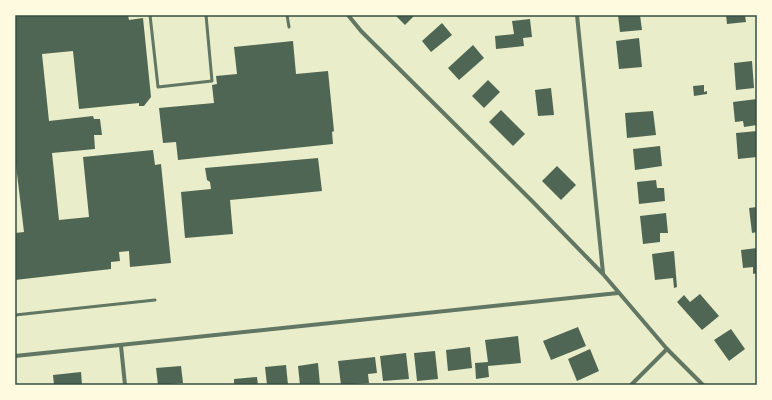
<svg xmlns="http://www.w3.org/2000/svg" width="772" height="400" font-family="'Exo 2',sans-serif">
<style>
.building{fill:#4f6655}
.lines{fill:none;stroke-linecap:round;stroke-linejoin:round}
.service{stroke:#617663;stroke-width:3}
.minor{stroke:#617663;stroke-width:4}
.neatline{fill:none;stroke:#344e41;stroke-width:1.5}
</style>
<rect width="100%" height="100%" fill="#e9edc9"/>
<!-- building -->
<g class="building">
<polygon points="15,15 128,15 129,20 143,18 151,97 144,106 139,106 139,103 79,109 73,51 42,54 49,121 93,116 94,119 100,119 102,135 94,135 95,149 52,153 59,220 89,217 83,157 153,150 155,165 161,164 171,263 130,267 129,251 119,252 120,261 111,262 111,269 15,280 15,233 24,232 15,157"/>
<polygon points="395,15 415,15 405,25"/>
<polygon points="618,15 640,15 642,30 620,32"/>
<polygon points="726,15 745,15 746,22 727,24"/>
<polygon points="530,19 532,37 523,38 524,46 496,49 495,36 514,34 512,21"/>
<polygon points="442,23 452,35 431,52 422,41"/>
<polygon points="639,38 642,67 619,69 616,41"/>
<polygon points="293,41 296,74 328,71 334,131 332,132 333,144 178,160 176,142 163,143 159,108 214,103 212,85 217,84 216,76 237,74 234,47"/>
<polygon points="473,45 484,58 459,80 448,68"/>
<polygon points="752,61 754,88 736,90 734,63"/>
<polygon points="488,80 500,92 484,108 472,96"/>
<polygon points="704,85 704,92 707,91 707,94 694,96 693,86"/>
<polygon points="551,88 554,115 538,116 535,90"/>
<polygon points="757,99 757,125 744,127 743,121 735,122 733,102"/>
<polygon points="501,110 525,134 513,146 489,122"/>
<polygon points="653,111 656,135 627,138 625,113"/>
<polygon points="757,131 757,157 738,159 736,133"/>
<polygon points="660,146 662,166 635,170 633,149"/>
<polygon points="318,158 322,191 230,200 233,234 185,238 181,192 211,189 210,182 207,180 205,168"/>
<polygon points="557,166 576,185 561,200 542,181"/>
<polygon points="656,180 657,188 664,188 665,201 639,204 637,182"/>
<polygon points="757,207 757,232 752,233 749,208"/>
<polygon points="666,213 668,233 660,233 660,242 643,244 640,216"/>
<polygon points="757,248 757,273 753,274 753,267 743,268 741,250"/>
<polygon points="674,251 677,287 674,288 673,278 655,280 652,254"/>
<polygon points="700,294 719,316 702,330 677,302 684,295 690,302"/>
<polygon points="578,327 586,346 551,360 543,341"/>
<polygon points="731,329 745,349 729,361 714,340"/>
<polygon points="518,336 521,363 488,366 489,377 476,379 475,363 488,362 485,340"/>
<polygon points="470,347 472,368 448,371 446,350"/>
<polygon points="590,349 599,371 577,381 568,359"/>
<polygon points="435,351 438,379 417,381 414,353"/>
<polygon points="406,353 409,379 383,381 380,356"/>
<polygon points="375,357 377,373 368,374 369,383 341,385 338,361"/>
<polygon points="318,363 320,385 300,385 298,366"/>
<polygon points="286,365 288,385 267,385 265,367"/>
<polygon points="181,366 183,383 158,385 156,368"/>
<polygon points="81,372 82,385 54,385 53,375"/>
<polygon points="257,377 258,385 234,385 234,379"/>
</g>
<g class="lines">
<!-- service -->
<g class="service">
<polyline points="150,15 158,87 212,81 206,15"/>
<polyline points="287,15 289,27"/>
<polyline points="15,315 155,300"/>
</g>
<!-- minor -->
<g class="minor">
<polyline points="348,15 361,31 533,202 603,274 667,349 703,385"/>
<polyline points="577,15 603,273"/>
<polyline points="121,346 125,385"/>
<polyline points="15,356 618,293"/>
<polyline points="631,385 667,349"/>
</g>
</g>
<!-- border -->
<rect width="772" height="400" fill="none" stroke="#fefae0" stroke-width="32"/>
<rect x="16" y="16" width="740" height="368" class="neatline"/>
</svg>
